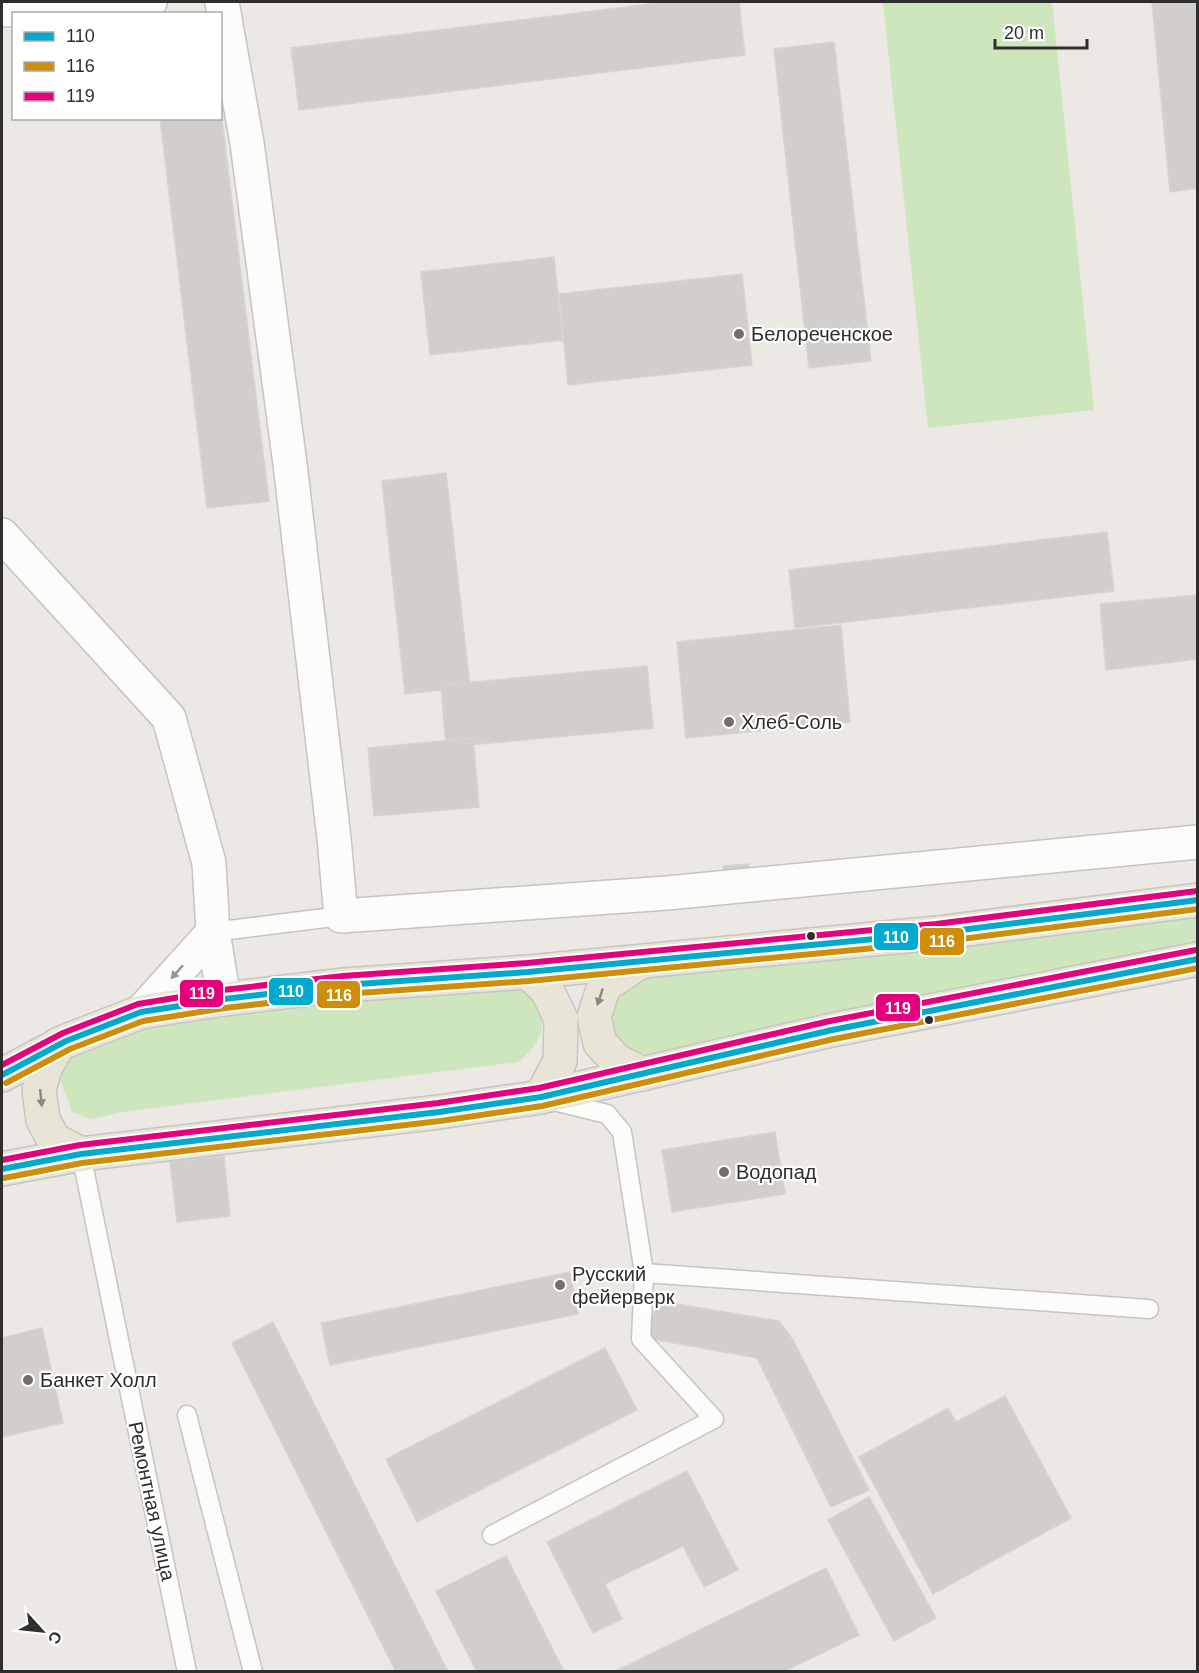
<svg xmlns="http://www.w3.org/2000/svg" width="1199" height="1673" font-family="Arial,sans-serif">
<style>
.green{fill:#cee6be}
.building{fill:#d1cecb;stroke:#d7d4d0;stroke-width:1.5}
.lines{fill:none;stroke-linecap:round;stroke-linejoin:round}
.lane-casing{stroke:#c5c4c5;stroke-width:21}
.street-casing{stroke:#c5c4c5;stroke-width:36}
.secondary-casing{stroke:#c5c4c5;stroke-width:36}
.primary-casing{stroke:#c6c5c4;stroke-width:36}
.lane{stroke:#fcfcfb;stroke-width:18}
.street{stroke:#fcfcfb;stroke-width:33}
.secondary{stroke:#fcfcfb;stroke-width:33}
.primary{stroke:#e8e4d6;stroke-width:33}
.bus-1-casing{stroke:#fff;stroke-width:10}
.bus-2-casing{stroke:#fff;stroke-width:10}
.bus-3-casing{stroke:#fff;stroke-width:10}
.bus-1{stroke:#00a9ce;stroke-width:6}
.bus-2{stroke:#cf8e09;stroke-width:6}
.bus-3{stroke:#e5007d;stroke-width:6}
.oneway{fill:#959594}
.oneway2{fill:#8b8982}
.poi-dot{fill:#706f6e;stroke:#fff;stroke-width:2}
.bus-dot{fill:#2e2e2e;stroke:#fff;stroke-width:2}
.labels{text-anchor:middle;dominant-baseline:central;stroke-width:4.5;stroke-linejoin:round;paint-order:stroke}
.poi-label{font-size:20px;fill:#2e2e2e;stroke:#fff;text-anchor:start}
.street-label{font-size:20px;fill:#2e2e2e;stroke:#fff}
.line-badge{stroke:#fff;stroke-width:2}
.badge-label{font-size:16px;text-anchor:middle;font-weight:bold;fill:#fff}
</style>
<rect width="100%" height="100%" fill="#ece8e4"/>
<!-- green -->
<g class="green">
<polygon points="883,2 1052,2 1094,410 928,428"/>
<polygon points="1197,907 1197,958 639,1060 608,1028 617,989 642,976"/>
<path d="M529,979C543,1017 553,1033 518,1062L129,1111L90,1119L72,1112L60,1079L65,1062L88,1042L169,1016Z"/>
</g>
<!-- building -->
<g class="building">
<polygon points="666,2 739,2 745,55 299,110 291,48"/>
<polygon points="1152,2 1198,2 1198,188 1170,192"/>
<polygon points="834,42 871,361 809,368 774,49"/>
<polygon points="220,104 269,501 207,508 160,118 220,118"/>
<polygon points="554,257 563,340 430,355 421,272"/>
<polygon points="742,274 752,365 568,385 559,294"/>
<polygon points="446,473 470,687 405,694 382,481"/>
<polygon points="1107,532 1114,591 795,628 789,570"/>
<polygon points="1198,595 1198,659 1106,670 1100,604"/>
<polygon points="841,625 850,722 686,738 677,642"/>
<polygon points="647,666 653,728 446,747 441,685"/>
<polygon points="473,738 479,807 374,816 368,748"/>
<polygon points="749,864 751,883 725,884 723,866"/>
<polygon points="775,1132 785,1194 672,1212 662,1150"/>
<polygon points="224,1156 230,1216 177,1222 170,1162"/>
<polygon points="570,1272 578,1314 330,1365 321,1323"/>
<polygon points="658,1301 779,1321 793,1340 869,1490 831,1507 757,1358 652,1339 647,1334"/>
<polygon points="273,1322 448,1672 396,1672 232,1343"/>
<polygon points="42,1328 63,1423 2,1437 2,1338"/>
<polygon points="605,1348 637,1410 417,1522 386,1459"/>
<polygon points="1005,1396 1071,1518 933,1594 859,1457 948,1408 956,1422"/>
<polygon points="687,1471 738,1570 704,1587 683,1546 605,1584 622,1619 593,1633 547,1542"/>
<polygon points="869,1497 936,1618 894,1641 828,1520"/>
<polygon points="506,1556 564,1672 477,1672 436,1591"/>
<polygon points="826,1568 859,1635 783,1672 614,1672"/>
</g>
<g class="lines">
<defs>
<g id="lane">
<polyline points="213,932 341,916"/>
<polyline points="81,1154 187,1672"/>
<polyline points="644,1273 1149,1309"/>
<polyline points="187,1415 253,1672"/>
<polyline points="492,1535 714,1419 641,1339 644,1273 622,1132 607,1114 554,1101"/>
</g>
<g id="street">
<polyline points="222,2 247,143 290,464 334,838 341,916 667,893 1198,842"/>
<polyline points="2,10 150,2"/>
</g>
<g id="secondary">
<polyline points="2,535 169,718 209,863 213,932 224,999"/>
<polyline points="141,1012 213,932"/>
</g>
<g id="primary">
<polyline points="640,962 604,986 594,1017 600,1043 617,1061 643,1074"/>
<polyline points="528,972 547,990 561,1019 560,1061 541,1097"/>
<polyline points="59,1044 45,1068 39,1090 43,1120 54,1140 81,1154"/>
<polyline points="2,1075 66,1041 141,1012 224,999 344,985 528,972 937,933 1198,900"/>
<polyline points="2,1169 81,1154 439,1112 541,1097 832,1030 1198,959"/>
</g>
</defs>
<!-- lane casing -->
<use href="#lane" class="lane-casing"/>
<!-- street casing -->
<use href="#street" class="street-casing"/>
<!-- secondary casing -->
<use href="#secondary" class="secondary-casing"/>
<!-- primary casing -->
<use href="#primary" class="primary-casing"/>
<!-- lane -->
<use href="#lane" class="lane"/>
<!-- street -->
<use href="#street" class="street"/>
<!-- secondary -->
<use href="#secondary" class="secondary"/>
<!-- primary -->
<use href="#primary" class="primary"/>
<defs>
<g id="bus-1">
<polyline points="2,1075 66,1041 141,1012 224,999 344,985 528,972 937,933 1198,900"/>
<polyline points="2,1169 81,1154 439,1112 541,1097 832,1030 1198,959"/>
</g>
<g id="bus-2">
<polyline points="6,1083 70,1049 143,1021 225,1008 345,994 529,981 938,942 1198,909"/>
<polyline points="4,1178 82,1163 440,1121 542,1106 834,1039 1198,968"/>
</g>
<g id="bus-3">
<polyline points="2,1065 63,1033 138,1004 223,990 343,976 527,963 936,924 1197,891"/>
<polyline points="2,1160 80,1145 438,1103 539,1088 830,1021 1196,950"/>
</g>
</defs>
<!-- bus-1 casing -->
<use href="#bus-1" class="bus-1-casing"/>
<!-- bus-2 casing -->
<use href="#bus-2" class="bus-2-casing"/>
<!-- bus-3 casing -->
<use href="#bus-3" class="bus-3-casing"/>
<!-- bus-1 -->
<use href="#bus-1" class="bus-1"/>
<!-- bus-2 -->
<use href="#bus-2" class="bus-2"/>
<!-- bus-3 -->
<use href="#bus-3" class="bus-3"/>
</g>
<!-- one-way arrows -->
<defs><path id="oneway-solid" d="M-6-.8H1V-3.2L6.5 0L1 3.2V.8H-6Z" transform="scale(1.5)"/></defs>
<use class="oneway" href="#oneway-solid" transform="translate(177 972) rotate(132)"/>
<g class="oneway2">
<use href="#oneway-solid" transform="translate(600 997) rotate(108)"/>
<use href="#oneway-solid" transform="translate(41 1098) rotate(84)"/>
</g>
<!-- markers -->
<g class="poi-dot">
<circle cx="739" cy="334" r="6"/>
<circle cx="729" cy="722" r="6"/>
<circle cx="724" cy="1172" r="6"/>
<circle cx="560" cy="1285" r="6"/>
<circle cx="28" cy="1380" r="6"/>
</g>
<g class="bus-dot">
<circle cx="811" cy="936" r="5"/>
<circle cx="929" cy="1020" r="5"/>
</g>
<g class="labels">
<!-- poi labels -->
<g class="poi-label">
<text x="751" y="334">Белореченское</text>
<text x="741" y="722">Хлеб-Соль</text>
<text x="736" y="1172">Водопад</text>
<text x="572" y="1274">Русский<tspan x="572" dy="23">фейерверк</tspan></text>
<text x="40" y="1380">Банкет Холл</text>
</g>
<!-- street labels -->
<g class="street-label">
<text transform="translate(152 1501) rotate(78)">Ремонтная улица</text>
</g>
</g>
<g class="line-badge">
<rect x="873" y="922" width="46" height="29" rx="6" fill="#00a9ce"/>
<rect x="919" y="927" width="46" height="29" rx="6" fill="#cf8e09"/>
<rect x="268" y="977" width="46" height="29" rx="6" fill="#00a9ce"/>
<rect x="179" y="979" width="45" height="29" rx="6" fill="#e5007d"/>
<rect x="316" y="980" width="45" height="29" rx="6" fill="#cf8e09"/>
<rect x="875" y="993" width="46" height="29" rx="6" fill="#e5007d"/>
</g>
<g class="badge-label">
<text x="896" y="943">110</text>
<text x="942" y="947">116</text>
<text x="291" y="997">110</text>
<text x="202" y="999">119</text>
<text x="339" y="1001">116</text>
<text x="898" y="1014">119</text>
</g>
<!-- border -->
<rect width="1199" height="1673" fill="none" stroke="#2e2e2e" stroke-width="6"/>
<!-- legend -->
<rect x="12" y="12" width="210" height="108" fill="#ffffff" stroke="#ababab" stroke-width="1.5"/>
<rect x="24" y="32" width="30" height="9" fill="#00a9ce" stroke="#ababab" stroke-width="1.5"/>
<text x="66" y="42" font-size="18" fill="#2e2e2e">110</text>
<rect x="24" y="62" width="30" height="9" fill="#cf8e09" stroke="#ababab" stroke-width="1.5"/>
<text x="66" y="72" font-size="18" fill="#2e2e2e">116</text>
<rect x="24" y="92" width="30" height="9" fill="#e5007d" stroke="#ababab" stroke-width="1.5"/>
<text x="66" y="102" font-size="18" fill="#2e2e2e">119</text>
<!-- north arrow -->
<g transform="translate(42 1631) rotate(117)" stroke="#ffffff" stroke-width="4.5" paint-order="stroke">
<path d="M0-4.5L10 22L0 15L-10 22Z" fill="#2e2e2e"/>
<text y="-9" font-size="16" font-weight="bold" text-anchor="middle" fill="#2e2e2e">С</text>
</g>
<!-- scale -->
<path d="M995 39v9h92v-9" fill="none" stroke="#2e2e2e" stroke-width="3"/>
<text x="1004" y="39" font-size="18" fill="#2e2e2e" stroke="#ffffff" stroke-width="4.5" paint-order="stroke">20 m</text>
</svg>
